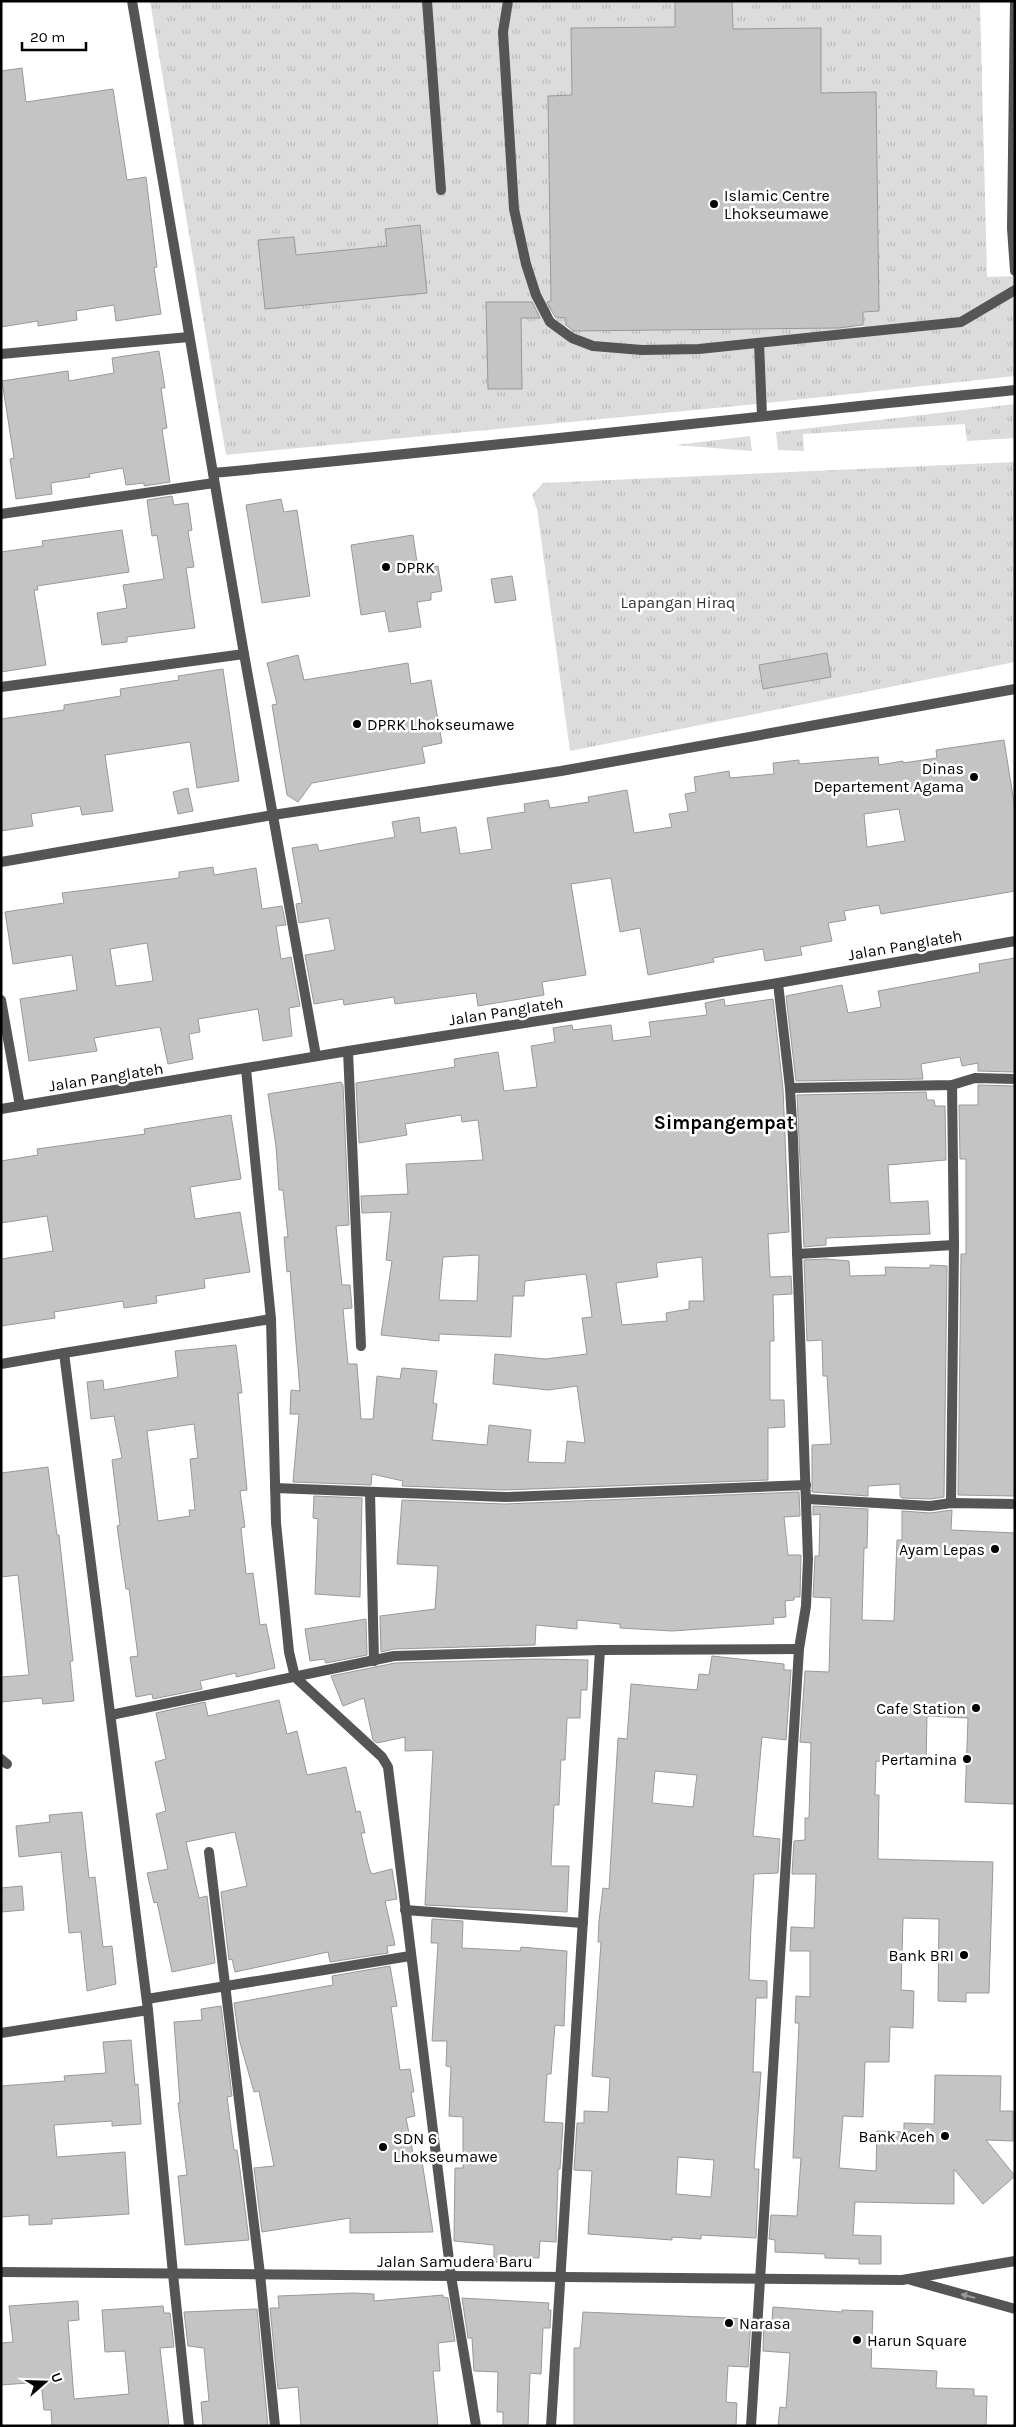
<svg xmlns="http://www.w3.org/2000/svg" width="1016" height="2427" font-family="Karla,sans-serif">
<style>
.grass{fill:url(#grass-tufts)}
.building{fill:#c4c4c4;stroke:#999;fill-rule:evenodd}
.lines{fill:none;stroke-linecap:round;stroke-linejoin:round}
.service{stroke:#555;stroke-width:10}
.minor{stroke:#555;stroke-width:10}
.tertiary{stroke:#555;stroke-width:10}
.oneway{fill:#999}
.poi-dot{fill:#000;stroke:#fff;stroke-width:2}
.labels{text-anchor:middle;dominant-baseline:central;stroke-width:5;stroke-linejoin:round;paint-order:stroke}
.poi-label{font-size:16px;fill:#000;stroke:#fff;text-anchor:start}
.park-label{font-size:16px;fill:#333;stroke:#fff}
.street-label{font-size:16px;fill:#000;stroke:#fff}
.quarter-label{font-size:19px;font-weight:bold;fill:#000;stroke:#fff}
</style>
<defs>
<pattern id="grass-tufts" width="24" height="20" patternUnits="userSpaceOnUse" patternTransform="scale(1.25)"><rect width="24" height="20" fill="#dcdcdc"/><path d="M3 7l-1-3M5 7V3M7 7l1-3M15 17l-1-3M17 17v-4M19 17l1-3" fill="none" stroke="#bbb"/></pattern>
</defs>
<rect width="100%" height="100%" fill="#fff"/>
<!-- grass -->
<g class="grass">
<polygon points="150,1 675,1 675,27 571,28 572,95 548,96 551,318 566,318 566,331 863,327 863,312 879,311 876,92 821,93 821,28 733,29 732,1 980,1 987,277 1015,276 1015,376 757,404 226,455"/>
<polygon points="1015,404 1015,438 967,441 965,424 803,434 804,451 778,450 776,432"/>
<polygon points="750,436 752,451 676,445"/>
<polygon points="1015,462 1015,662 570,751 537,509 532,495 543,483"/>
</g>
<!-- building -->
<g class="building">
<polygon points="675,1 732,1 733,29 821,28 821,93 876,92 879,311 863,312 863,325 838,328 573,331 566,325 566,318 555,317 547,302 551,301 548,96 572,95 571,28 675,27"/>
<polygon points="22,68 26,102 113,89 127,180 146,177 157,267 154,268 161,314 116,321 114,305 76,311 77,320 38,326 38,321 1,327 1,71"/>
<polygon points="420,225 427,293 265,309 258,240 294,237 296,255 387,246 385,229"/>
<polygon points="486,302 532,302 540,318 521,318 522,389 488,389"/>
<polygon points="159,351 165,388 161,388 167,428 162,429 170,482 144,486 144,483 126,485 123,468 89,474 90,477 51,483 52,494 16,499 10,459 14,458 2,381 68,371 69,381 114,373 112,358"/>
<polygon points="172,496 174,505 188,503 192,530 188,531 194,567 186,568 195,628 127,637 127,642 102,645 97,613 127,608 123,585 164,579 157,535 152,536 147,500"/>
<polygon points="281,499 284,512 297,510 310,596 262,603 246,505"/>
<polygon points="122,530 129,572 37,586 38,590 34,590 46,665 1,672 1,552 43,546 42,541"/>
<polygon points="413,535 418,569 438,566 442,591 431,593 431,600 417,602 421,627 389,632 385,611 361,615 351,545"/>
<polygon points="512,576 516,600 495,603 491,579"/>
<polygon points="827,653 831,677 763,689 759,665"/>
<polygon points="298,655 304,680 408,663 411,684 431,680 442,743 422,747 425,763 312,783 298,802 287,795 272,705 277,704 267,663"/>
<polygon points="223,669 239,781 197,788 190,742 105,755 113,811 82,815 80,806 31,814 33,826 1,831 1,719 64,710 64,705 121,696 120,689 179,680 178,676"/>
<path d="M1004,740L1015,809V891L881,914L879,905L844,911L846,920L828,923L832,941L800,947L802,955L765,961L763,949L713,958L714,962L648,975L640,928L620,932L611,878L571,884L586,975L542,982L544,995L478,1006L476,993L395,1004L394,997L344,1005L343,999L314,1004L305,955L335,950L329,918L299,923L296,904L302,903L292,848L317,844L319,851L395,837L392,822L419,817L421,833L456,827L460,854L492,849L487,818L525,812L524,804L548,800L550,808L589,802L588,797L627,790L634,833L672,827L669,814L688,811L685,794L696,792L694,777L729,771L730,778L774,774L773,763L799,760V764L878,757L879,765L903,761V763L937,758L936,750ZM899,809L905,841L867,847L864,814Z"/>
<polygon points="188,788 193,811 178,814 173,792"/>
<path d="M213,867L214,875L256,868L262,909L282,906L286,925L276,926L281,959L291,957L300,1006L289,1008L292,1036L263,1041L258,1009L198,1019L200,1032L189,1034L193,1059L168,1064L160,1027L94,1038L97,1051L29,1061L20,999L77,990L72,955L13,964L5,912L64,903L62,893L179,878V872ZM147,943L153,981L116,986L110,949Z"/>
<polygon points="1015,958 1015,1072 978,1071 978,1063 962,1066 960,1057 921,1064 923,1079 796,1081 786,996 842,985 848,1013 881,1007 878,991 980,972 979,964"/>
<path d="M724,999L725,1006L773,999L783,1089L789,1232L768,1234L770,1277L791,1276L792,1294L773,1295L774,1341H770V1400H784L785,1427L768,1428V1480L505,1490L402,1486L403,1481L372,1474L371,1485L293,1482L299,1414H290L291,1390L300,1391L290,1271L287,1272L284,1237H288L283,1190H279L276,1146L268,1094L341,1082L343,1085L349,1225L336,1226L342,1285H350L352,1308L343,1309L348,1364H357L361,1419H373L377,1376L400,1379L402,1368L437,1371L433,1403L437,1404L432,1440L487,1445L489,1425L531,1430L528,1462L565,1463L567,1441L585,1443L577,1386L548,1390L493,1384L495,1354L545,1359L587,1354L582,1318L592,1317L586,1274L525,1281L524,1296H513L511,1337L439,1334V1341L381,1335L392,1261L386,1260L391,1212L362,1213L361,1196L408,1194L406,1164L483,1160L478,1120L462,1122L461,1115L405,1124L407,1135L359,1143L356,1083L455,1067L454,1059L498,1052L504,1091L537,1087L531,1046L555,1042L553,1028L572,1025L573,1030L611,1025L613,1041L651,1036L649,1022L707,1015L705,1003ZM479,1255L477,1301L439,1300L443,1257ZM702,1257L704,1301H689V1309L666,1313L667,1321L622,1325L616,1283L658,1277L656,1263Z"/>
<polygon points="978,1085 1015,1086 1015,1496 958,1495 961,1254 966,1254 966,1159 960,1159 959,1105 978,1105"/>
<polygon points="926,1092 927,1100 934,1100 935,1106 945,1106 946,1160 888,1165 890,1203 928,1201 930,1234 826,1238 826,1245 804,1247 797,1095"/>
<polygon points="231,1115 241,1179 190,1187 195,1219 240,1212 250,1272 204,1279 205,1288 156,1296 157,1303 124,1308 123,1301 54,1312 55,1318 1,1326 1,1259 53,1251 47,1216 1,1223 1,1161 38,1155 37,1149 145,1134 144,1129"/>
<polygon points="826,1259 849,1261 850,1276 886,1275 885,1267 930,1268 930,1265 947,1266 944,1497 930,1499 902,1498 900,1496 900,1484 868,1486 868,1496 812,1492 812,1445 831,1444 827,1376 823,1376 822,1340 807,1341 804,1260"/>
<path d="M236,1345L242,1393H238L247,1490L240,1491L245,1527L241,1528L246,1574L253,1573L260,1625L266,1624L275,1668L236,1677V1673L200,1681L202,1689L153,1699L152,1694L136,1697L130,1657L138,1656L129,1589H126L117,1526L120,1525L112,1460L122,1458L114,1416L91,1419L87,1382L103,1380L104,1390L178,1377L175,1351ZM194,1424L198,1458L190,1459L195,1510H189L190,1516L158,1521L147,1431Z"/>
<polygon points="48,1467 57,1535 59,1535 73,1661 70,1661 74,1701 43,1704 42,1698 1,1702 1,1677 29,1675 18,1575 1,1577 1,1473"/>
<polygon points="799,1492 800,1516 784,1517 788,1555 801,1555 800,1597 794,1597 794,1600 785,1601 786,1617 773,1618 774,1624 672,1631 620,1628 620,1624 577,1620 577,1629 536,1625 535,1645 394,1649 381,1652 380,1616 435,1609 438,1566 397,1564 402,1500 505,1504"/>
<polygon points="314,1496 362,1498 360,1597 315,1594 318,1519 313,1518"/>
<polygon points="813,1506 868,1509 867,1548 864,1548 862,1620 894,1621 897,1540 902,1540 902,1511 930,1513 952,1510 951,1530 1015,1533 1015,1804 965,1802 968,1718 927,1716 926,1764 876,1761 875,1795 879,1795 878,1859 993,1862 989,1993 966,1993 966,2002 938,2001 939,1919 903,1918 901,1990 914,1991 913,2028 890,2027 889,2062 865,2062 863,2117 843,2116 839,2168 876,2171 877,2131 904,2132 904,2123 934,2124 935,2075 1001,2076 1000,2111 1013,2111 1013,2141 986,2140 1015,2176 983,2204 954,2169 954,2204 855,2202 853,2235 881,2236 881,2264 859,2264 859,2259 825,2258 825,2254 775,2252 775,2240 769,2239 771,2215 797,2216 801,2158 793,2158 799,2023 795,2023 796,1996 810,1997 810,1951 790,1951 791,1927 814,1928 816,1874 792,1874 794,1841 805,1840 805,1818 809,1818 811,1743 800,1742 805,1671 829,1672 831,1598 813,1597 815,1556 819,1556 820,1514 813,1515"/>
<polygon points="366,1619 367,1655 326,1663 324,1659 310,1661 305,1629"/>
<path d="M712,1656L784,1664V1670H791L786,1740L762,1737L753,1836L780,1839L778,1873L754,1874L751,1927L749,1980L767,1981V1998H756L753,2072H761L754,2169H759L756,2238L701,2235V2239L672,2237V2240L588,2234L592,2171L574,2170L577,2123H584V2111L608,2112L610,2078L592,2076L601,1942H598L599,1921L603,1888L609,1889L618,1738L627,1739L631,1684L697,1690L699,1674L709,1675ZM655,1771L697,1775L693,1807L652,1803ZM678,2157L714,2160L711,2197L676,2194Z"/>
<polygon points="539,1659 588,1660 587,1690 581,1690 580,1718 567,1718 565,1760 561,1760 559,1805 554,1805 551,1866 569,1866 567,1912 425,1905 433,1750 405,1751 405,1737 377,1743 373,1740 364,1698 343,1706 331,1676 395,1663"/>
<polygon points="279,1700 287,1734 297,1731 307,1775 346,1767 356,1812 360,1811 365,1833 361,1833 369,1868 372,1874 392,1869 397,1899 385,1901 395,1945 387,1946 388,1953 330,1962 328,1952 235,1972 232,1959 229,1960 221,1892 247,1886 235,1832 186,1842 199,1898 207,1896 215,1963 172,1972 157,1902 154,1903 147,1873 168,1869 156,1814 166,1811 155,1762 166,1759 156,1713 205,1702 208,1716"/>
<polygon points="82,1812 89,1878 95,1877 103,1947 112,1946 116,1984 87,1991 81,1932 69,1933 61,1852 19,1857 16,1826 50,1822 49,1815"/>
<polygon points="22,1886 24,1910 1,1912 1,1888"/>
<polygon points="432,1919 463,1921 462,1948 520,1951 521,1947 567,1951 564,2026 555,2025 551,2074 547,2074 544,2122 563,2123 560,2169 558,2169 556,2242 540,2241 539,2258 517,2257 516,2263 494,2262 494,2245 454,2241 455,2168 463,2168 463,2117 449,2116 451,2067 446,2066 447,2041 432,2041 438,1943 431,1943"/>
<polygon points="390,1966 397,2006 391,2007 400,2070 410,2069 414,2092 411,2092 415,2116 406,2118 415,2163 422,2161 433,2232 350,2233 350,2218 262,2232 254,2168 274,2166 259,2091 254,2092 239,2039 234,2003 333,1985 332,1976"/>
<polygon points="221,2006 232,2096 227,2097 234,2150 237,2150 240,2170 249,2240 185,2245 178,2176 187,2175 178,2103 180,2103 174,2022 202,2020 201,2009"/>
<polygon points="131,2040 135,2085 138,2084 141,2124 112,2126 112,2121 54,2125 57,2157 125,2152 129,2214 52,2219 52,2224 29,2225 29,2215 1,2217 1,2086 65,2081 64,2076 106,2073 103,2042"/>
<polygon points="353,2293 374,2294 374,2301 443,2295 443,2297 448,2298 455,2341 438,2343 440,2371 433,2371 438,2426 301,2426 298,2387 278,2389 270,2308 279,2308 278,2296"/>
<polygon points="462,2298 549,2303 548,2310 551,2310 550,2328 543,2328 541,2374 530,2373 528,2426 503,2426 503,2412 497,2412 498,2372 474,2371 472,2338 468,2338"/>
<polygon points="78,2301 79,2320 68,2321 74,2399 129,2394 125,2351 105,2352 102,2310 163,2306 164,2313 170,2313 174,2347 160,2348 169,2426 52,2426 51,2410 44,2410 41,2382 1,2385 1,2343 13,2342 9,2306"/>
<polygon points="773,2307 842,2312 842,2310 873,2311 871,2368 937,2371 936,2388 974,2389 974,2396 987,2396 986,2426 778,2426 780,2407 786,2408 790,2353 763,2351 764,2319 772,2320"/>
<polygon points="257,2309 268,2426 203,2426 201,2402 209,2401 204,2348 188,2346 184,2312"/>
<polygon points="583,2312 751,2319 748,2367 728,2366 726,2402 737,2403 736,2426 574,2426 574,2348 580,2348"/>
</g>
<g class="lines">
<!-- service -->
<g class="service">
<polyline points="427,1 441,190"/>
<polyline points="508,1 503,32 514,209 526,264 536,295 550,322 572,338 593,346 642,350 699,349 961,322 1015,290"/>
<polyline points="1015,1 1012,228 1015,271"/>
<polyline points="759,343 762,416"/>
</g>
<!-- minor -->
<g class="minor">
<polyline points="132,1 244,654 316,1056"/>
<polyline points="1,354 189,337"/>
<path d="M213,473C480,448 747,417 1015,390"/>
<polyline points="1,514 214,483"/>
<polyline points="1,687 244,654"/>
<polyline points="1,862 273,815 561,771 1015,689"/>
<polyline points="1,1000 20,1106"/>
<polyline points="348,1051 361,1346"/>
<polyline points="246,1069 271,1319 276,1523 289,1652 295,1677 382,1757 388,1767 451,2276 476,2426"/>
<polyline points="790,1088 952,1085 975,1078 1015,1079"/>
<polyline points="1,1109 348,1051 778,983 1015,941"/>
<polyline points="797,1254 954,1245"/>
<polyline points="64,1353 271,1319"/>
<polyline points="1,1364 64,1353 148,2010 173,2274 189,2426"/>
<polyline points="275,1488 505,1497 806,1485"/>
<polyline points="370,1492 374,1661"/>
<polyline points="807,1499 930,1506 951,1503 1015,1504"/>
<polyline points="951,1503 954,1245 952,1085"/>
<polyline points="111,1715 394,1656 600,1650 799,1649"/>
<polyline points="1,1759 7,1764"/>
<polyline points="209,1852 260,2274 275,2426"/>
<polyline points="405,1910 583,1923"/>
<polyline points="147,1999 410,1956"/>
<polyline points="1,2033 148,2010"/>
<polyline points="551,2426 600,1650"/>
<polyline points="751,2426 799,1649 806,1606 808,1559 793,1139 790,1088 778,983"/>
</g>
<!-- tertiary -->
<g class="tertiary">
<polyline points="1,2272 902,2280 1015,2261"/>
<polyline points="911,2280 1015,2309"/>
</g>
</g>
<!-- one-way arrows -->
<defs><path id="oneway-solid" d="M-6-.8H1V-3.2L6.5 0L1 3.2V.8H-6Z" transform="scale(1.25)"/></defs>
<use class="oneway" href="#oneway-solid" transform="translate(968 2296) rotate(-165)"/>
<!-- markers -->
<g class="poi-dot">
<circle cx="714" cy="204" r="5"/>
<circle cx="386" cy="567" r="5"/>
<circle cx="357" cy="724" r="5"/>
<circle cx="974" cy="777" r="5"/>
<circle cx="995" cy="1549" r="5"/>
<circle cx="976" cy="1708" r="5"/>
<circle cx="967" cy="1759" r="5"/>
<circle cx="964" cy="1955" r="5"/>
<circle cx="945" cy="2136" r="5"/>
<circle cx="383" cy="2147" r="5"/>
<circle cx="729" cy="2323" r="5"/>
<circle cx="857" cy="2340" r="5"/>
</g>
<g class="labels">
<!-- poi labels -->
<g class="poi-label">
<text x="724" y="195">Islamic Centre<tspan x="724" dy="18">Lhokseumawe</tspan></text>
<text x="396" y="567">DPRK</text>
<text x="367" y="724">DPRK Lhokseumawe</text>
<text x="964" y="768" text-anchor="end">Dinas<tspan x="964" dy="18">Departement Agama</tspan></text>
<text x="985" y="1549" text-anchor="end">Ayam Lepas</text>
<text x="966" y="1708" text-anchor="end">Cafe Station</text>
<text x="957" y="1759" text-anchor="end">Pertamina</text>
<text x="954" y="1955" text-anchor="end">Bank BRI</text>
<text x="935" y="2136" text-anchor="end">Bank Aceh</text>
<text x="393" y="2138">SDN 6<tspan x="393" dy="18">Lhokseumawe</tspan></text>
<text x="739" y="2323">Narasa</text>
<text x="867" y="2340">Harun Square</text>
</g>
<!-- park labels -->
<g class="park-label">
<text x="678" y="602">Lapangan Hiraq</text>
</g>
<!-- street labels -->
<g class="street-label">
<text transform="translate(905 945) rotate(-10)">Jalan Panglateh</text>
<text transform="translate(506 1011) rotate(-9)">Jalan Panglateh</text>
<text transform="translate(106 1077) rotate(-9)">Jalan Panglateh</text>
<text x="455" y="2261">Jalan Samudera Baru</text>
</g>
<!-- quarter labels -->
<g class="quarter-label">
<text x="724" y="1123">Simpangempat</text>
</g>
</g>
<!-- border -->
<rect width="1016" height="2427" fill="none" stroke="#000000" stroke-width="5"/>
<!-- north arrow -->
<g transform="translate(45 2382) rotate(70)" stroke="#ffffff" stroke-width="4" paint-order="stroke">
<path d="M0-4L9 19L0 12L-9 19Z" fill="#000000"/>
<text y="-8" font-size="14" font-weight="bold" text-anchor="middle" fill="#000000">U</text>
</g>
<!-- scale -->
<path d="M22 42v8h64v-8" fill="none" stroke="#000000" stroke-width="2.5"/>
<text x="30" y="42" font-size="15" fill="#000000" stroke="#ffffff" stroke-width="4" paint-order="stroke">20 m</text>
</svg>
